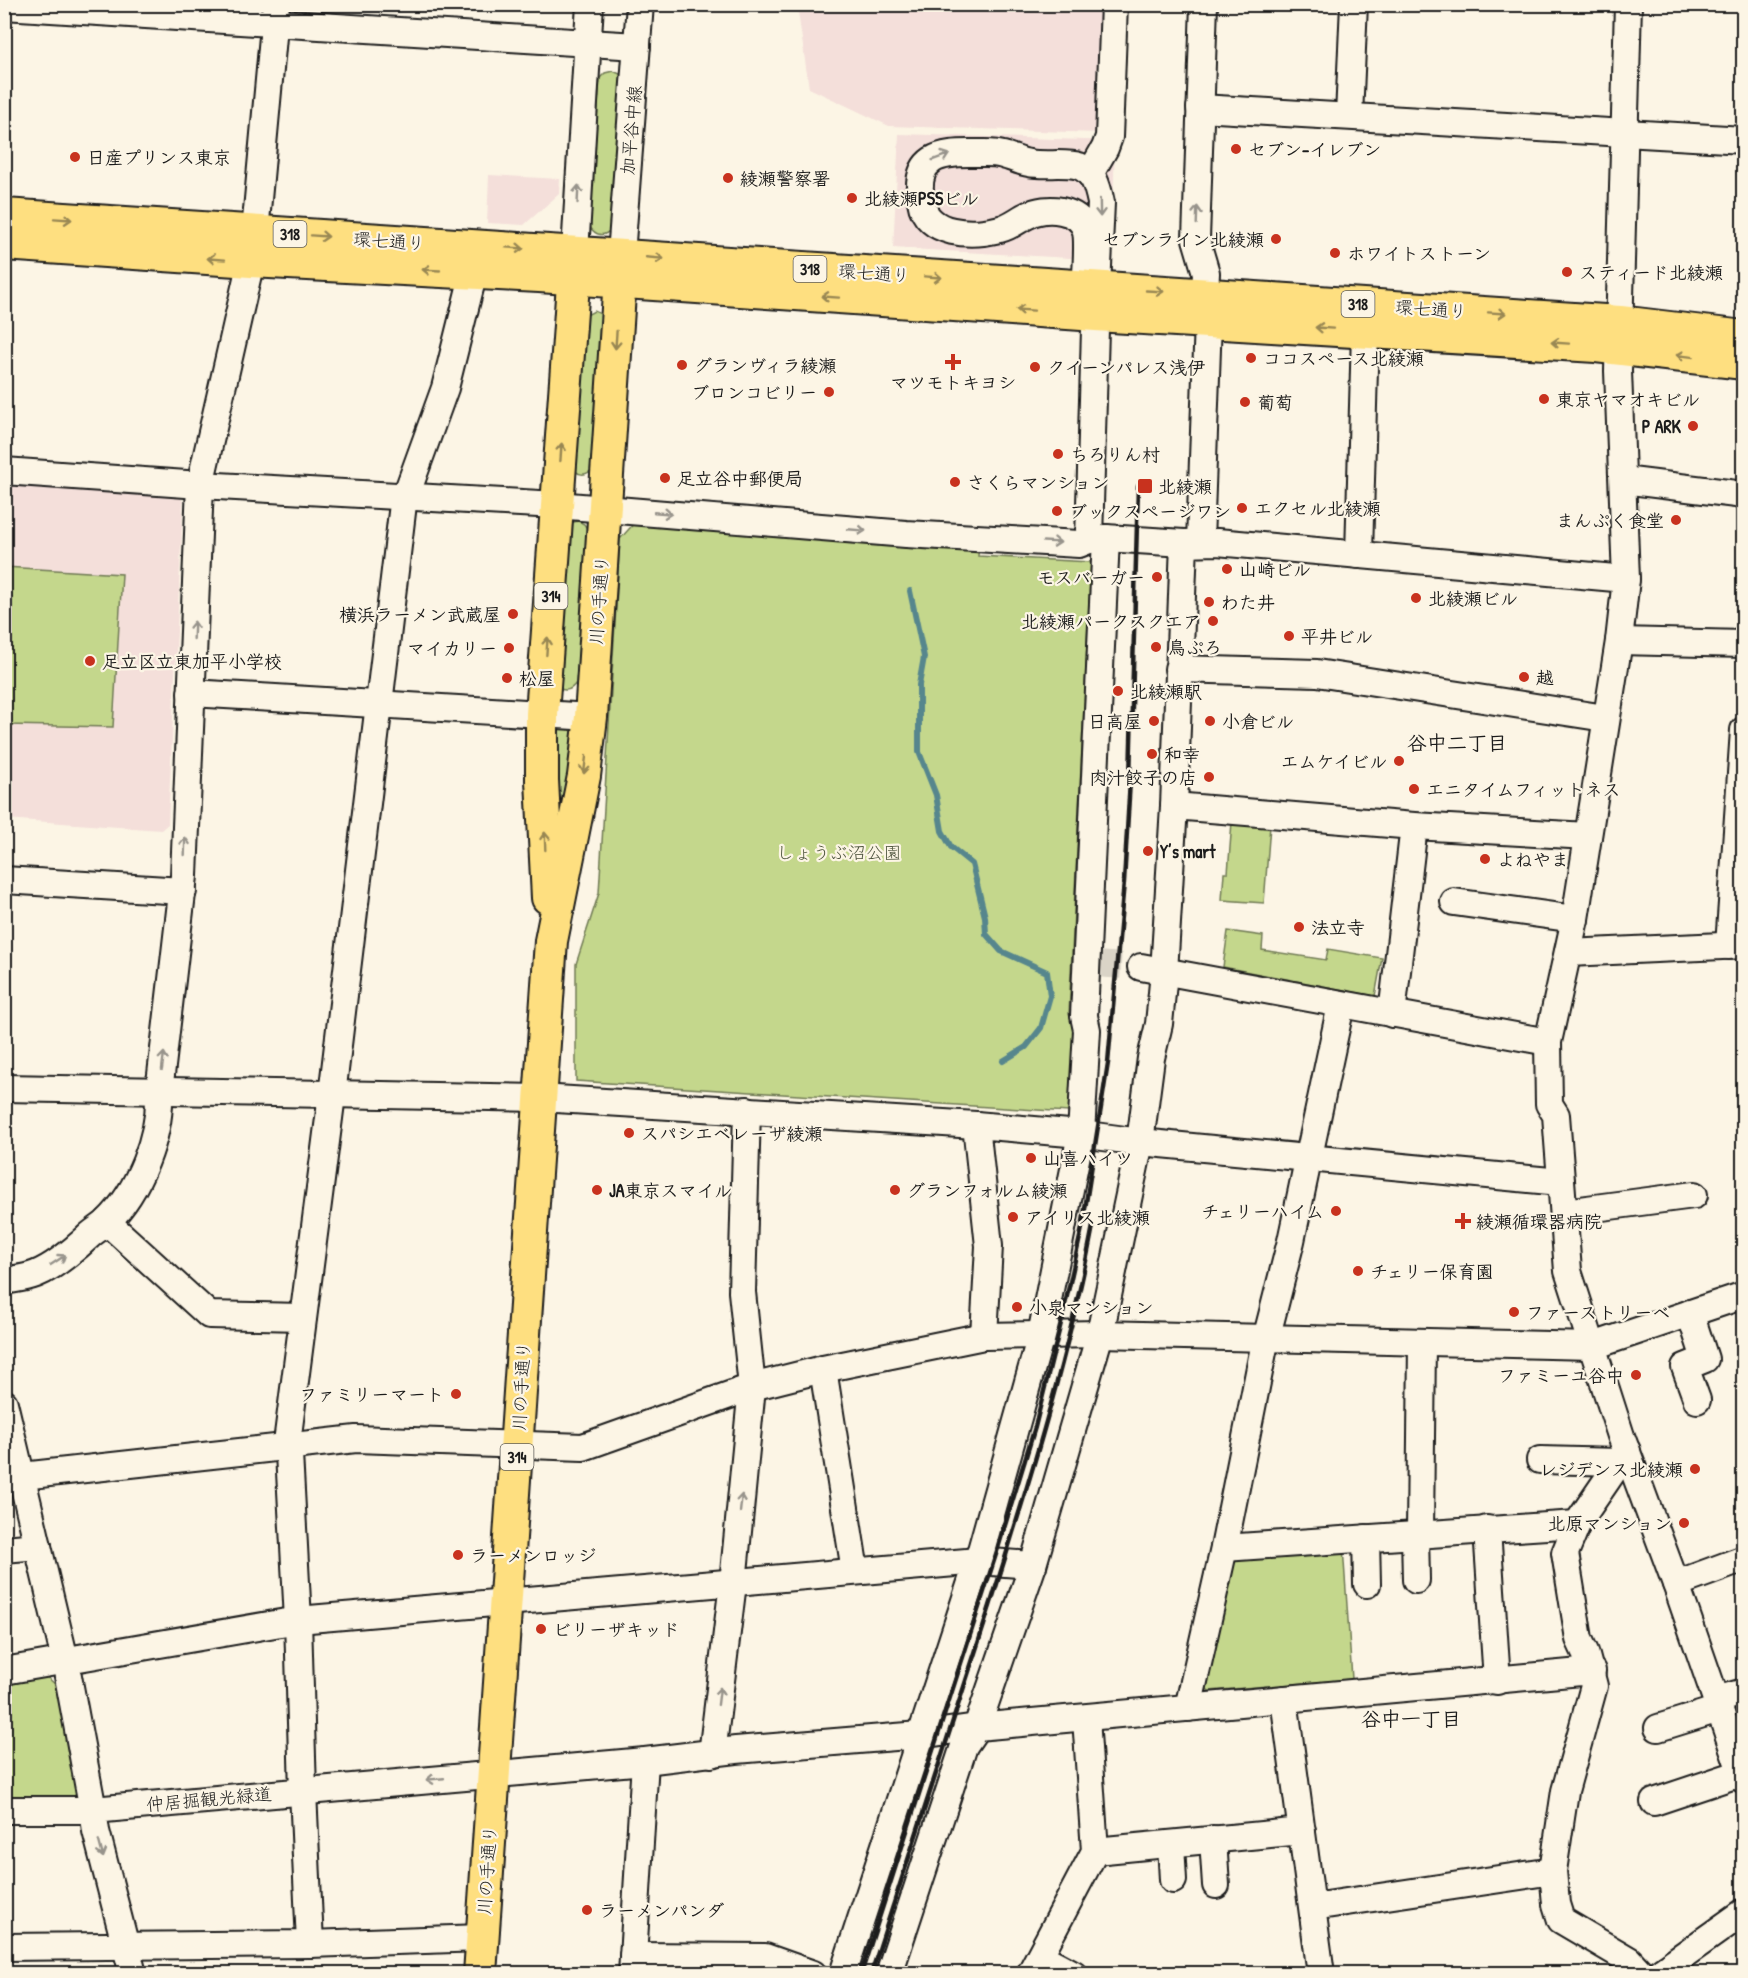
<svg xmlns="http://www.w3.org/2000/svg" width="1748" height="1978" font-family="'Patrick Hand','Klee One',sans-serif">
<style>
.built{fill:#f4dfda}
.green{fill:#c4d78c;stroke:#707a54;stroke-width:1.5}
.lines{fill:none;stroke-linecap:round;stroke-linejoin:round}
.stream{stroke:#56868d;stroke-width:6}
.minor-tunnel{stroke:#dad4c7;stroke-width:26;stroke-dasharray:26 13;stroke-linecap:butt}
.minor-casing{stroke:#1c1c1c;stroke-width:30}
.major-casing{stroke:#1c1c1c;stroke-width:36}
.minor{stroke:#fcf5e5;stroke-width:26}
.major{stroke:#fedf80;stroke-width:32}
.rail{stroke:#1c1c1c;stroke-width:4.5}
.oneway{stroke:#97938b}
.oneway2{stroke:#988753}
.poi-dot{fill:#c8321e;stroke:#fcf5e5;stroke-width:2}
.labels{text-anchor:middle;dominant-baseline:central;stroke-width:4.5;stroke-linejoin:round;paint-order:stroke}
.shield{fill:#fcf5e5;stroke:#5f5d58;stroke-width:1.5}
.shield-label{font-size:16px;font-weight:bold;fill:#1c1c1c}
.street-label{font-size:18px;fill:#1c1c1c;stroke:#fcf5e5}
.poi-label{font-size:18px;font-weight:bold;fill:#1c1c1c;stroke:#fcf5e5;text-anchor:start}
.park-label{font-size:18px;fill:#4e543e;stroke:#fcf5e5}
.neighbourhood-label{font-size:20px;font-weight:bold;fill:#1c1c1c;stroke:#fcf5e5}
</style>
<rect width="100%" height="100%" fill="#fcf5e5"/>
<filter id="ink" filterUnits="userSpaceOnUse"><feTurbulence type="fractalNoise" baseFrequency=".0167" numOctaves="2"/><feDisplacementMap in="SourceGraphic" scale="12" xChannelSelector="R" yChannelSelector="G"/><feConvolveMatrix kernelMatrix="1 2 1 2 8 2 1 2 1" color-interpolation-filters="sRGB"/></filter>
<g filter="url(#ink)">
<!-- built -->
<g class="built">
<polygon points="797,5 1101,5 1098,133 889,126 809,88"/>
<polygon points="899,134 1115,141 1112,249 1104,260 893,248"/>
<polygon points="489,175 560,179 559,194 524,225 487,223"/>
<polygon points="4,482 179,493 183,503 168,824 161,830 5,819"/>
</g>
<!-- green -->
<g class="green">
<path d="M613,71L620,74L623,80L612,228C604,238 596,236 589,226L600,78L605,73Z"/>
<path d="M594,311L601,314L605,320L594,468C585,477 578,476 571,466L581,318Z"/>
<polygon points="638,519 979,543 978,556 1091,562 1069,1014 1076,1037 1069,1112 576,1081 576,964 599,893 620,539"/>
<path d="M578,521L584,524L588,530L576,683C571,690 566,692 558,688L570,523Z"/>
<polygon points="4,567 122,574 113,727 5,725"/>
<polygon points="564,725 579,725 559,868 557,777 559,729"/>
<polygon points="1232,822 1270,825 1264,903 1222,900 1224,873 1228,873"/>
<polygon points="1228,931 1263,936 1262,950 1326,960 1328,949 1382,958 1375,996 1223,967"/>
<polygon points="1343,1547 1352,1679 1209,1691 1201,1683 1228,1563 1238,1555"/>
<polygon points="47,1677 57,1686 78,1796 73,1803 5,1802 5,1685"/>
</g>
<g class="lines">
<!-- stream -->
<polyline class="stream" points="910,591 924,657 919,685 919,752 936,795 942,831 951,847 972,864 985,917 986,934 1001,951 1047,972 1050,996 1041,1028 1026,1047 1003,1061"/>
<!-- minor-tunnel -->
<polyline class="minor-tunnel" points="1095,964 1141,967"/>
<defs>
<g id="minor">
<polyline points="1204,4 1196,239 1206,273 1205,293"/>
<polyline points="1628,4 1618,371 1626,579 1619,641 1575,919 1548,1042 1549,1104 1556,1115 1568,1271 1621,1436 1676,1584 1744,1780"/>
<polyline points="4,6 637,46"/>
<polyline points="1200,108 1744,140"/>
<polyline points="1349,116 1354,4"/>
<polyline points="1090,174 1105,148 1109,137 1114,4"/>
<polyline points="255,232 276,4"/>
<polyline points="575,252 590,4"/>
<polyline points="621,255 640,4"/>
<path d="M4,471L200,485L557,505L906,534L1079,544L1089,540L1095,329L1101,203C1098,189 1095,172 1079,166C1067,162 1043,166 1029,163C1020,162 1012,157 1003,155C995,152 985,153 976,153C939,152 914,157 921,201C926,236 972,236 1000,229C1010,227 1019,219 1028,215C1046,206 1080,208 1086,231C1089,246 1085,287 1084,304"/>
<polyline points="1623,480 1744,495"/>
<polyline points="1089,540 1106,538 1184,543 1217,542 1626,579"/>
<polyline points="1200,542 1208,321"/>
<polyline points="1359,555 1365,331"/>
<polyline points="1619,641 1744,644"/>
<polyline points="1178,669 1317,673 1605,718"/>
<polyline points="191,693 591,717"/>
<polyline points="1174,806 1414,826 1588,836"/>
<polyline points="4,880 183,891"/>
<polyline points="1454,902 1575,919"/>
<polyline points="1729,946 1744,730"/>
<polyline points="1568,953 1744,945"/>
<polyline points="1141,967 1548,1042"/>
<polyline points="1392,1014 1414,826"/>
<polyline points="4,1088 540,1098 976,1125 1081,1134 1140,1142 1561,1182"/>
<polyline points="976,1125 989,1246 984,1336"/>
<polyline points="1564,1212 1694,1195"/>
<polyline points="107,1222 209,1315 303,1317"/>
<path d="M4,1281C15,1279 26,1278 36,1274C54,1267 75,1249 89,1236C94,1231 102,1227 107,1222C139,1191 161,1135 159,1092L184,876L200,485L251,261"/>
<polyline points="1690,1313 1705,1359 1685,1367 1697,1400"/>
<polyline points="823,1369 855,1571"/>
<polyline points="4,1403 65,1660 93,1810 4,1810"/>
<polyline points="1627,1451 1577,1524 1565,1553 1579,1639 1585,1652 1594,1686 1565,1791 1553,1871 1556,1904 1561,1920 1629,1960 1642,1974"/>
<polyline points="1540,1460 1620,1462"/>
<polyline points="22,1476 356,1439 583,1447 752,1387 823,1369 984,1336 1100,1334 1593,1346 1744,1295"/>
<polyline points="1487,1529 1497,1681"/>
<polyline points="1415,1534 1416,1580"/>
<polyline points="1420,1534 1422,1342"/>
<polyline points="1366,1538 1367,1584"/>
<polyline points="1224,1548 1577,1524"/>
<polyline points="4,1549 38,1546"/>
<polyline points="1676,1584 1744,1559"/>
<polyline points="4,1671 298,1620 978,1561 1033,1565"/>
<polyline points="1284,1699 1321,1974"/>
<polyline points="1716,1700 1744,1692"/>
<polyline points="1188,1708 1224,1548 1264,1347 1291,1241 1341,1005"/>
<polyline points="1658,1728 1719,1709"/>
<polyline points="712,1754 733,1583 752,1387 742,1292 747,1110"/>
<polyline points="1654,1802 1741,1773"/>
<polyline points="1213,1839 1216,1885"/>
<polyline points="1171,1844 1173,1880"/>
<polyline points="1095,1851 1302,1831"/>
<polyline points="1313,1907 1553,1871"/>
<polyline points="310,1944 303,1791 298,1620 288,1435 332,1095 403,504 445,388 474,272"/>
<polyline points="4,1947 310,1944 482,1938"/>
<polyline points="633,1956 765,1957 813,1974"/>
<polyline points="1040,1956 1074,1974"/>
<polyline points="133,1974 96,1831 93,1810 645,1761 736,1750 920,1735 977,1727 1592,1671"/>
<polyline points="632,1974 645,1761"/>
<polyline points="843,1974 978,1561 1041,1335 1081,1134 1087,1030 1084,1016 1106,538"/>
<polyline points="889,1974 964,1746 977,1727 1033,1565 1100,1334 1140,1142 1151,1058 1159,1024 1164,972 1174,806 1184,543"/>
<polyline points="1030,1974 1095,1851 1086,1718"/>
<polyline points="1657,1974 1744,1912"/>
</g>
<g id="major">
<polyline points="4,215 1620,322 1744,337"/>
<polyline points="4,244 251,261 539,276 1096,315 1596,346 1744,363"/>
<polyline points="548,898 542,780 542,714 575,256"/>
<polyline points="480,1974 551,941 584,776 591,717 621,263"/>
</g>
</defs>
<!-- minor casing -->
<use href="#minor" class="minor-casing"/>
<!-- major casing -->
<use href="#major" class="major-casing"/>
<!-- minor -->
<use href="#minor" class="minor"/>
<!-- major -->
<use href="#major" class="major"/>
<!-- rail -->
<g class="rail">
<polyline points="861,1974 998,1548 1035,1427 1061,1323 1082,1228 1108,1063 1124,882 1130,780 1138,486"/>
<path d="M871,1974C908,1858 946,1743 983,1628C1025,1496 1067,1363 1093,1226"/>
</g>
</g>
<!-- one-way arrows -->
<defs><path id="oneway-shaft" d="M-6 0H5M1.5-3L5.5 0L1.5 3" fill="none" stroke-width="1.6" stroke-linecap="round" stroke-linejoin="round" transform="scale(1.5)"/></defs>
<g class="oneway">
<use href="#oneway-shaft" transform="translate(941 157) rotate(-20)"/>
<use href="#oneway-shaft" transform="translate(578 194) rotate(-87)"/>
<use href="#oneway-shaft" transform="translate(1100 208) rotate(89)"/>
<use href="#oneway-shaft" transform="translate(1197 215) rotate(-88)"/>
<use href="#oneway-shaft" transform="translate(663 513) rotate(5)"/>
<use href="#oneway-shaft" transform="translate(857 530) rotate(5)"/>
<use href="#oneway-shaft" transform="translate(1052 542) rotate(3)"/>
<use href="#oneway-shaft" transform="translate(194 630) rotate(-88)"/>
<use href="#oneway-shaft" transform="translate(185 846) rotate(-88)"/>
<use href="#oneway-shaft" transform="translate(163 1061) rotate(-83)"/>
<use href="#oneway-shaft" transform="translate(58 1260) rotate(-33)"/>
<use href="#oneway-shaft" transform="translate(741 1503) rotate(-84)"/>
<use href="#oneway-shaft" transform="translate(719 1696) rotate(-83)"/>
<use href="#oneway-shaft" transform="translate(435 1779) rotate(175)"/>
<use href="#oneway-shaft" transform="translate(101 1849) rotate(75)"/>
</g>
<g class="oneway2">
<use href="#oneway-shaft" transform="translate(63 219) rotate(4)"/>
<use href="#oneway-shaft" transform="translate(320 236) rotate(4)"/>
<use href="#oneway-shaft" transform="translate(515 248) rotate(4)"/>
<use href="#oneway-shaft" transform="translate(655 258) rotate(5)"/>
<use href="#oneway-shaft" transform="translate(216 259) rotate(-176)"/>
<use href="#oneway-shaft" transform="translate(431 270) rotate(-177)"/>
<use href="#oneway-shaft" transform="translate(933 277) rotate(4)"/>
<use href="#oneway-shaft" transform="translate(1155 291) rotate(3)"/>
<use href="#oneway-shaft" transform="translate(830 297) rotate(-176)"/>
<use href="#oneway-shaft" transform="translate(1025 310) rotate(-176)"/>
<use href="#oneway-shaft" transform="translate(1497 313) rotate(4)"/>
<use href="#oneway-shaft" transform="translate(1324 328) rotate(-176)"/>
<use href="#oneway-shaft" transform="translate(616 340) rotate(94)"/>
<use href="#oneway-shaft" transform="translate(1560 343) rotate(-176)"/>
<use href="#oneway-shaft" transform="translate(1685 356) rotate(-173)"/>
<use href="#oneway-shaft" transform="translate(561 452) rotate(-86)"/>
<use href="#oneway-shaft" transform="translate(547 646) rotate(-86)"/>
<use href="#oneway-shaft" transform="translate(585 765) rotate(97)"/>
<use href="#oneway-shaft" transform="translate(545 841) rotate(-92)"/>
</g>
</g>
<!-- markers -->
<g class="poi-dot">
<circle cx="1236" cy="149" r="6"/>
<circle cx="75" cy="157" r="6"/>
<circle cx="728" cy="178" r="6"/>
<circle cx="852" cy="198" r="6"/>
<circle cx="1276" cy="239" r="6"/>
<circle cx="1335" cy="253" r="6"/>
<circle cx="1567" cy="272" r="6"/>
<circle cx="1251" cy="358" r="6"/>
<path d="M950 353h6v6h6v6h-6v6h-6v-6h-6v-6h6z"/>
<circle cx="682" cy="365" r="6"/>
<circle cx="1035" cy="367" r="6"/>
<circle cx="829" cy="392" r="6"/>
<circle cx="1544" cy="399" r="6"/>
<circle cx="1245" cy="402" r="6"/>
<circle cx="1693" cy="426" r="6"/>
<circle cx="1058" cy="454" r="6"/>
<circle cx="665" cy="478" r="6"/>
<circle cx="955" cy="482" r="6"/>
<rect x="1137" y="478" width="16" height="16" rx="3"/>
<circle cx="1242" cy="508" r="6"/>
<circle cx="1057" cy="511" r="6"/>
<circle cx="1676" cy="520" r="6"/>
<circle cx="1227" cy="569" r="6"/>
<circle cx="1157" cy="577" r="6"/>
<circle cx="1416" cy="598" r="6"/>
<circle cx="1209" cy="602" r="6"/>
<circle cx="513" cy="614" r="6"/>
<circle cx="1213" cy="621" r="6"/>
<circle cx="1289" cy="636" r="6"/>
<circle cx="1156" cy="647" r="6"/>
<circle cx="509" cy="648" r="6"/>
<circle cx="90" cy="661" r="6"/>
<circle cx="1524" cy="677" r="6"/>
<circle cx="507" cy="678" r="6"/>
<circle cx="1118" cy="691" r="6"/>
<circle cx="1154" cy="721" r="6"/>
<circle cx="1210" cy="721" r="6"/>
<circle cx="1152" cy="754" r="6"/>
<circle cx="1399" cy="761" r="6"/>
<circle cx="1209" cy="777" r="6"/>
<circle cx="1414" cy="789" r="6"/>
<circle cx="1148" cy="851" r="6"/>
<circle cx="1485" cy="859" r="6"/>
<circle cx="1299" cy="927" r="6"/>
<circle cx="629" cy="1133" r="6"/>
<circle cx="1031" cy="1158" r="6"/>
<circle cx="597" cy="1190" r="6"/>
<circle cx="895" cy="1190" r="6"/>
<circle cx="1336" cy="1211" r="6"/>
<circle cx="1013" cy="1217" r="6"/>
<path d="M1460 1212h6v6h6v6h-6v6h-6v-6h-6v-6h6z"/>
<circle cx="1358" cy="1271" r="6"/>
<circle cx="1017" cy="1307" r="6"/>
<circle cx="1514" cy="1312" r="6"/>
<circle cx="1636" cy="1375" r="6"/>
<circle cx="456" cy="1394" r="6"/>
<circle cx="1695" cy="1469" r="6"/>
<circle cx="1684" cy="1523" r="6"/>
<circle cx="458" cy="1555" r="6"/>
<circle cx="541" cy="1629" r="6"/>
<circle cx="587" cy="1910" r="6"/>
</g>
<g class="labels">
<!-- shield labels -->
<g class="shield">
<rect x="273.5" y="221" width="33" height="26" rx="4.5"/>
<rect x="793.5" y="256" width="33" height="26" rx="4.5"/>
<rect x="1341.5" y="291" width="33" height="26" rx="4.5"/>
<rect x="534.5" y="583" width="33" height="26" rx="4.5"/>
<rect x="500.5" y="1444" width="33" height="26" rx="4.5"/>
</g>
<g class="shield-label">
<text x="290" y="234">318</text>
<text x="810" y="269">318</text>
<text x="1358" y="304">318</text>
<text x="551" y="596">314</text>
<text x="517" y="1457">314</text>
</g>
<!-- street labels -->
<g class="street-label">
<text transform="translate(631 130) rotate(-85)">加平谷中線</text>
<text transform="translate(389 241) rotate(4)">環七通り</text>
<text transform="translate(874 273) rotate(4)">環七通り</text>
<text transform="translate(1431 309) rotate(4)">環七通り</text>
<text transform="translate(599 600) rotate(-86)">川の手通り</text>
<text transform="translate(521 1386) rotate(-87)">川の手通り</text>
<text transform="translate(209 1799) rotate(-5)">仲居掘観光緑道</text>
<text transform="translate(487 1870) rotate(-86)">川の手通り</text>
</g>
<!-- poi labels -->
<g class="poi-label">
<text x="1248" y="149">セブン-イレブン</text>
<text x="87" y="157">日産プリンス東京</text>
<text x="740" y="178">綾瀬警察署</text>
<text x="864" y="198">北綾瀬PSSビル</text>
<text x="1264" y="239" text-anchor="end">セブンライン北綾瀬</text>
<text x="1347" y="253">ホワイトストーン</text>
<text x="1579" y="272">スティード北綾瀬</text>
<text x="1263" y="358">ココスペース北綾瀬</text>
<text x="694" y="365">グランヴィラ綾瀬</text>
<text x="1047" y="367">クイーンパレス浅伊</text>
<text x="953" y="382" text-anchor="middle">マツモトキヨシ</text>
<text x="817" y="392" text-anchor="end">ブロンコビリー</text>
<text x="1556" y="399">東京ヤマオキビル</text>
<text x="1257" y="402">葡萄</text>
<text x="1681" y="426" text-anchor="end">P ARK</text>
<text x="1070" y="454">ちろりん村</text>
<text x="677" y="478">足立谷中郵便局</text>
<text x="967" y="482">さくらマンション</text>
<text x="1158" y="486">北綾瀬</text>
<text x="1254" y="508">エクセル北綾瀬</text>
<text x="1069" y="511">ブックスページワン</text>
<text x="1664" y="520" text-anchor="end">まんぷく食堂</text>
<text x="1239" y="569">山崎ビル</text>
<text x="1145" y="577" text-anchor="end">モスバーガー</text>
<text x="1428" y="598">北綾瀬ビル</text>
<text x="1221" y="602">わた井</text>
<text x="501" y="614" text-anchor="end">横浜ラーメン武蔵屋</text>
<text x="1201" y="621" text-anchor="end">北綾瀬パークスクエア</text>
<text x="1301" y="636">平井ビル</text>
<text x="1168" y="647">鳥ぷろ</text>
<text x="497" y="648" text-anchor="end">マイカリー</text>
<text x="102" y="661">足立区立東加平小学校</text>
<text x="1536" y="677">越</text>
<text x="519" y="678">松屋</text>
<text x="1130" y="691">北綾瀬駅</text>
<text x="1142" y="721" text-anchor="end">日高屋</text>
<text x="1222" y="721">小倉ビル</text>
<text x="1164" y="754">和幸</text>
<text x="1387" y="761" text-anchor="end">エムケイビル</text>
<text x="1197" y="777" text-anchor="end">肉汁餃子の店</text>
<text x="1426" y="789">エニタイムフィットネス</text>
<text x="1160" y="851">Y’s mart</text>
<text x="1497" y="859">よねやま</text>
<text x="1311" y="927">法立寺</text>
<text x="641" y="1133">スパシエベレーザ綾瀬</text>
<text x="1043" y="1158">山喜ハイツ</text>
<text x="609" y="1190">JA東京スマイル</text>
<text x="907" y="1190">グランフォルム綾瀬</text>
<text x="1324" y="1211" text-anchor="end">チェリーハイム</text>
<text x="1025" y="1217">アイリス北綾瀬</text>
<text x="1476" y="1221">綾瀬循環器病院</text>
<text x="1370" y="1271">チェリー保育園</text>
<text x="1029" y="1307">小泉マンション</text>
<text x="1526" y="1312">ファーストリーベ</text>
<text x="1624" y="1375" text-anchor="end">ファミーユ谷中</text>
<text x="444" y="1394" text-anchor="end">ファミリーマート</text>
<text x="1683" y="1469" text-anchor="end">レジデンス北綾瀬</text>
<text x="1672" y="1523" text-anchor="end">北原マンション</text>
<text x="470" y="1555">ラーメンロッジ</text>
<text x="553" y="1629">ビリーザキッド</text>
<text x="599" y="1910">ラーメンパンダ</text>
</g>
<!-- park labels -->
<g class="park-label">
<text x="839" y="852">しょうぶ沼公園</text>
</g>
<!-- neighbourhood labels -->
<g class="neighbourhood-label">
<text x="1457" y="742">谷中二丁目</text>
<text x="1411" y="1718">谷中一丁目</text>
</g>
</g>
<!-- margin -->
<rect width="1748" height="1978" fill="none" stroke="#fcf5e5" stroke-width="24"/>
<rect x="12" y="12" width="1724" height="1954" fill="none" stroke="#1c1c1c" stroke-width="2" filter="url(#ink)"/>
</svg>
